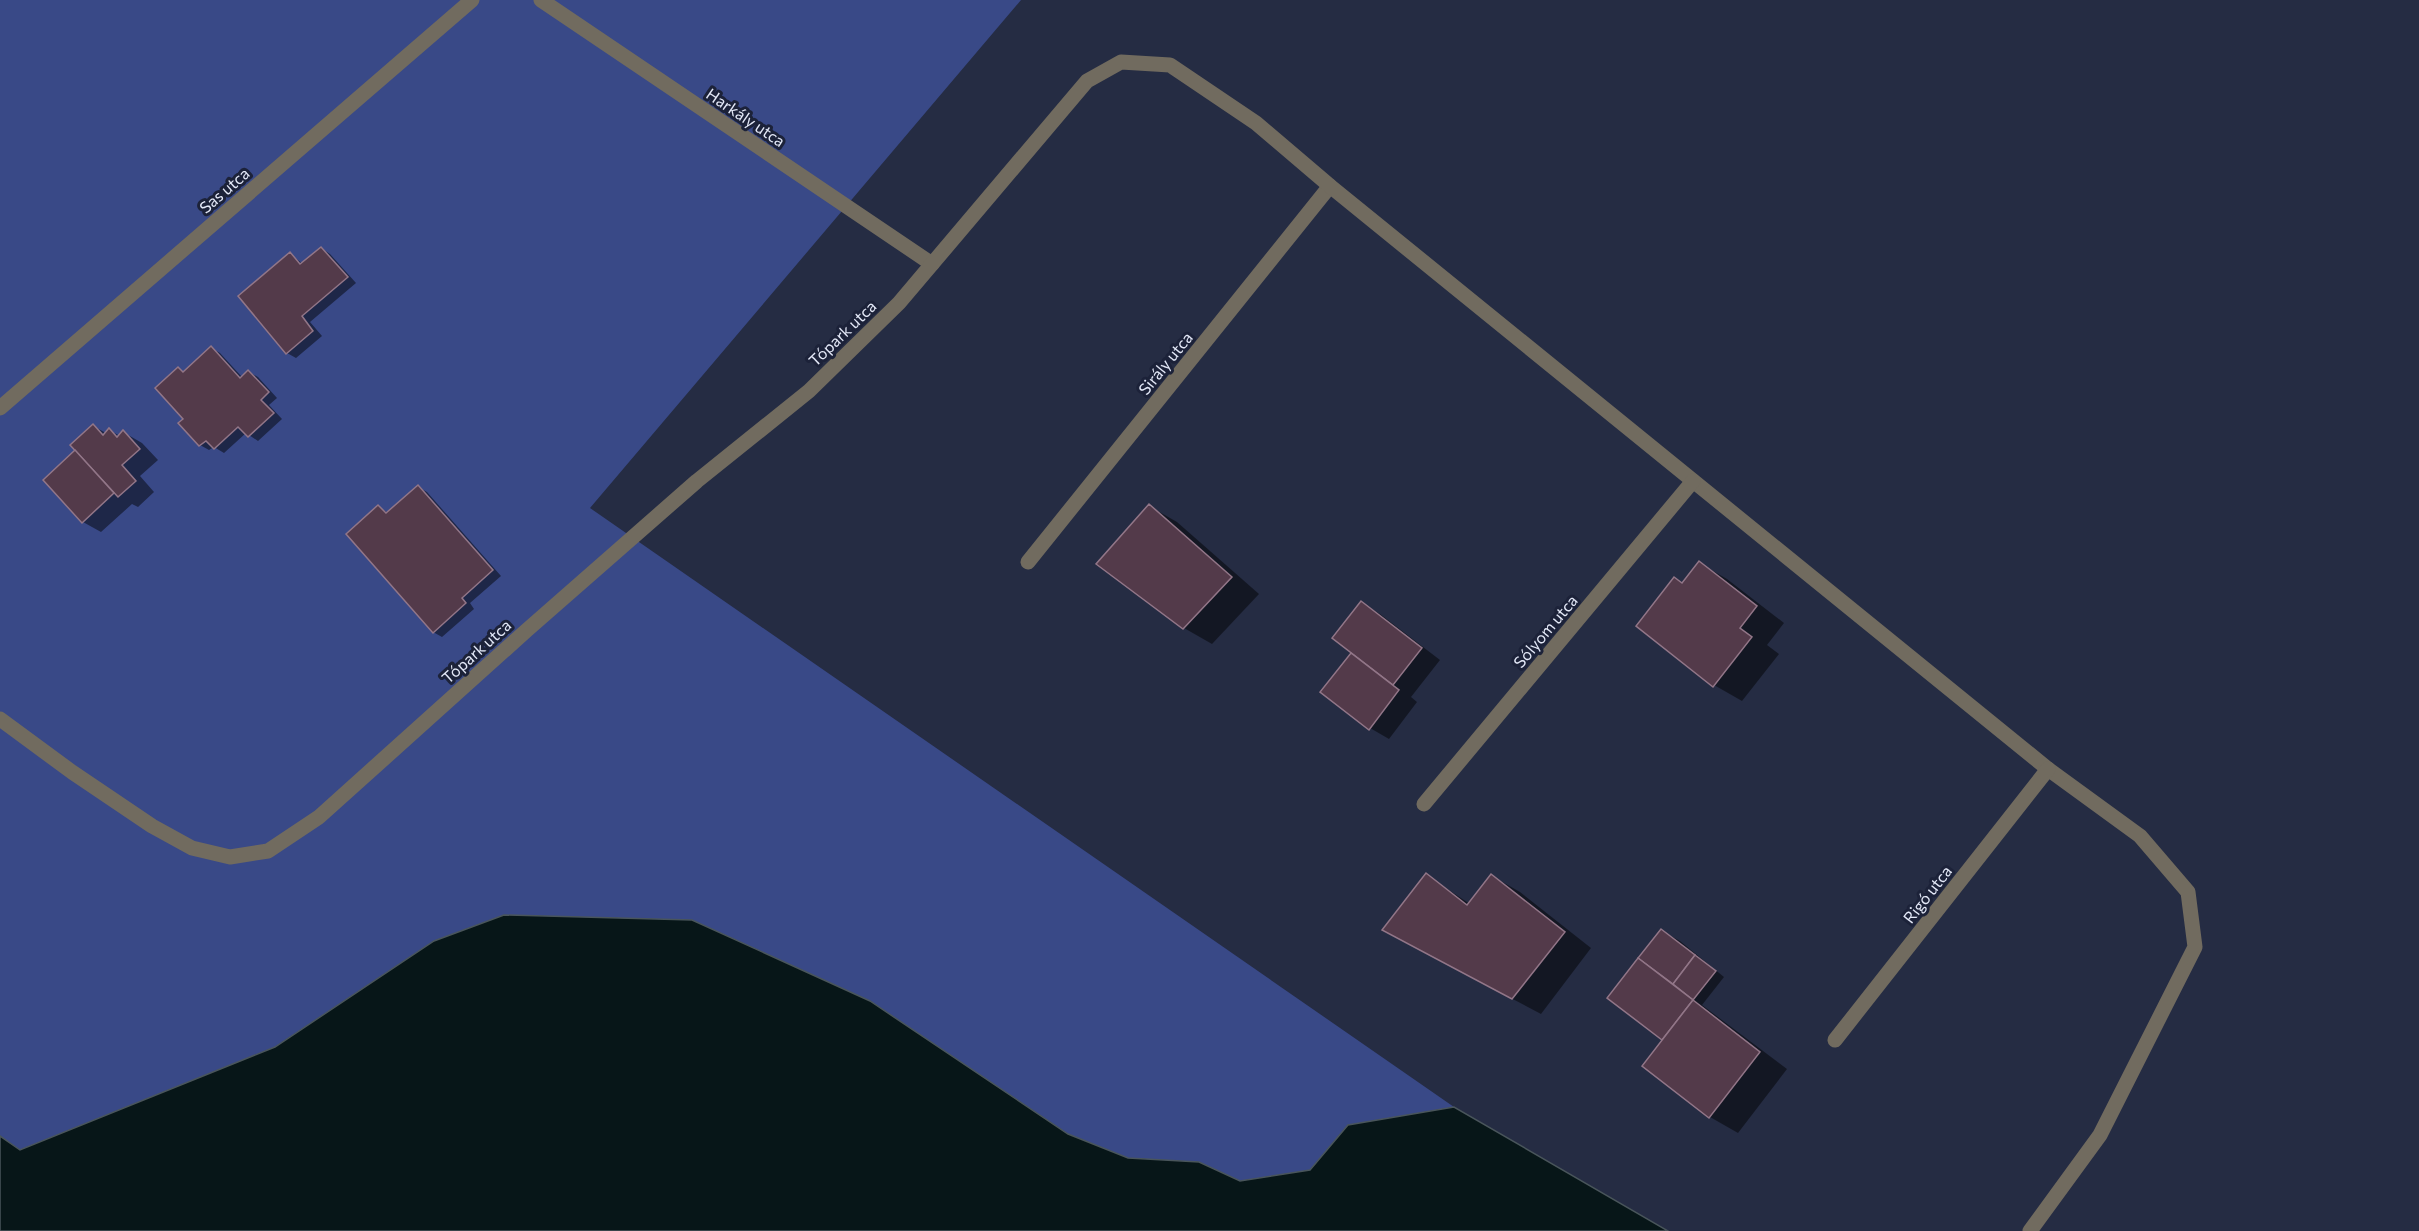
<svg xmlns="http://www.w3.org/2000/svg" width="2419" height="1231" font-family="Commissioner,sans-serif">
<style>
.green{fill:#394987}
.water{fill:#071618;stroke:#49555b;stroke-width:1.5}
.shadow{fill:#0007}
.building{fill:#533a4a;stroke:#927688;stroke-width:1.5}
.lines{fill:none;stroke-linecap:round;stroke-linejoin:round}
.service{stroke:#716b5f;stroke-width:15}
.labels{text-anchor:middle;dominant-baseline:central;stroke-width:6;stroke-linejoin:round;paint-order:stroke}
.street-label{font-size:16px;fill:#e4e9f8;stroke:#1c2239}
</style>
<rect width="100%" height="100%" fill="#252c43"/>
<!-- green -->
<polygon class="green" points="0,0 1021,0 590,508 1454,1107 1348,1125 1310,1170 1240,1181 1199,1162 1128,1158 1068,1134 434,941 275,1047 20,1150 0,1136"/>
<!-- water -->
<polygon class="water" points="504,915 692,920 870,1001 1068,1134 1128,1158 1199,1162 1240,1181 1310,1170 1348,1125 1454,1107 1668,1231 0,1231 0,1136 20,1150 275,1047 434,941"/>
<!-- shadow -->
<g class="shadow">
<polygon points="321,248 330,254 356,283 310,322 322,336 296,358 287,353 290,254 303,264"/>
<polygon points="211,348 220,353 242,377 249,372 258,377 277,398 269,405 282,419 258,441 246,433 224,453 214,447 209,450 200,445 180,423 185,419 179,369 185,373"/>
<polygon points="93,426 106,433 109,430 120,436 123,432 142,443 158,460 140,476 154,492 138,507 132,504 101,532 83,522 77,450"/>
<polygon points="418,487 427,492 501,576 470,603 474,609 442,637 433,632 378,507 387,512"/>
<polygon points="1149,506 1177,522 1259,594 1212,644 1184,628 1099,564"/>
<polygon points="1699,563 1727,579 1784,623 1767,645 1779,654 1742,701 1714,685 1675,579 1683,584"/>
<polygon points="1362,603 1380,614 1440,660 1411,697 1417,702 1389,739 1370,728 1322,691 1353,652"/>
<polygon points="1426,875 1470,904 1492,876 1520,892 1591,948 1541,1014 1412,946"/>
<polygon points="1662,931 1680,941 1724,977 1702,1005 1787,1069 1738,1133 1710,1117 1664,1040 1609,997"/>
</g>
<!-- building -->
<g class="building">
<polygon points="321,247 348,277 302,316 313,331 286,354 238,296 290,252 300,264"/>
<polygon points="211,346 240,378 248,370 269,392 261,400 274,413 248,437 238,427 214,449 206,441 199,446 178,423 183,419 155,388 178,367 183,372"/>
<polygon points="93,424 103,435 109,428 117,437 123,430 140,449 122,465 136,481 118,497 70,445"/>
<polygon points="75,450 114,493 82,523 43,480"/>
<polygon points="418,485 493,570 462,598 466,603 433,633 346,534 378,505 386,513"/>
<polygon points="1149,504 1232,577 1183,629 1096,564"/>
<polygon points="1699,561 1757,606 1740,628 1752,637 1713,687 1636,626 1674,577 1682,583"/>
<polygon points="1361,601 1422,648 1393,685 1332,638"/>
<polygon points="1351,653 1399,690 1369,730 1320,692"/>
<polygon points="1426,873 1467,905 1491,874 1565,932 1512,999 1382,930"/>
<polygon points="1661,929 1695,955 1673,984 1638,958"/>
<polygon points="1695,955 1716,971 1693,1000 1673,984"/>
<polygon points="1638,958 1693,1000 1662,1040 1607,998"/>
<polygon points="1693,1000 1760,1052 1709,1118 1642,1066"/>
</g>
<g class="lines">
<!-- service -->
<g class="service">
<polyline points="541,0 932,264"/>
<polyline points="0,408 472,0"/>
<polyline points="1028,562 1330,186"/>
<polyline points="0,719 72,772 152,826 192,848 230,857 268,851 319,817 527,630 697,481 809,391 899,303 1087,81 1121,62 1170,65 1256,123 1330,186 2048,769 2140,836 2188,892 2195,947 2100,1135 2030,1231"/>
<polyline points="1424,804 1693,481"/>
<polyline points="1835,1040 2048,769"/>
</g>
</g>
<g class="labels">
<!-- street labels -->
<g class="street-label">
<text transform="translate(746 117) rotate(34)">Harkály utca</text>
<text transform="translate(224 190) rotate(-41)">Sas utca</text>
<text transform="translate(842 333) rotate(-44)">Tópark utca</text>
<text transform="translate(1165 363) rotate(-51)">Sirály utca</text>
<text transform="translate(1545 631) rotate(-50)">Sólyom utca</text>
<text transform="translate(476 651) rotate(-42)">Tópark utca</text>
<text transform="translate(1927 894) rotate(-52)">Rigó utca</text>
</g>
</g>
</svg>
